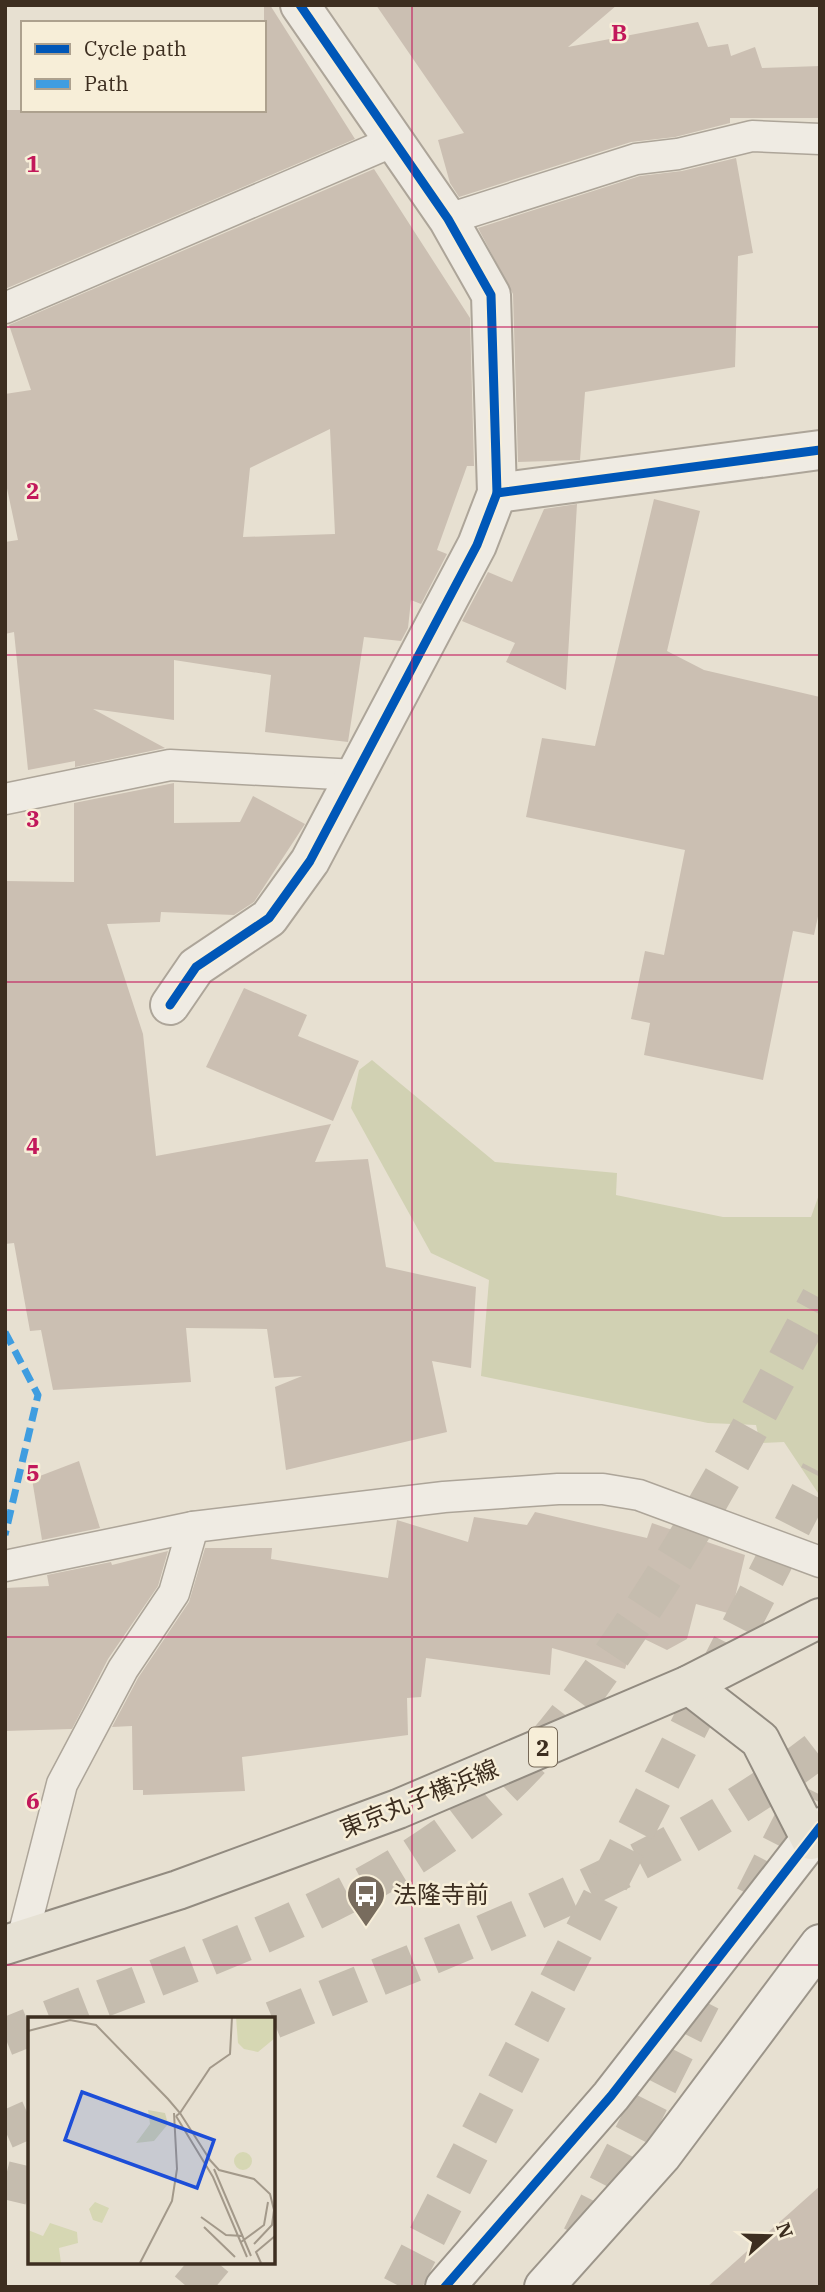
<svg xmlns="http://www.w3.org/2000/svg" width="825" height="2292" font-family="'IBM Plex Serif','Noto Sans JP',serif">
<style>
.cemetery{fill:#d1d1b3}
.building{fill:#cbbfb2;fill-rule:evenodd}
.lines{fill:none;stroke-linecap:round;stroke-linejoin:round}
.highway-tunnel{stroke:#c5bcae;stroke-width:38;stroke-dasharray:38 19;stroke-linecap:butt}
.lane-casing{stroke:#ada599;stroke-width:33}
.street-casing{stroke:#ada599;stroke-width:42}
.secondary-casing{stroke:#9c958a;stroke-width:42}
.primary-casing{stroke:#928b80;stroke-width:42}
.lane{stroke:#efebe3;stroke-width:30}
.street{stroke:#efebe3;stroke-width:38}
.secondary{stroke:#efebe3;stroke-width:38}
.primary{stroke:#e6e1d4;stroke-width:38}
.quiet{stroke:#3f9de0;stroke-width:7;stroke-dasharray:14 7;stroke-linecap:butt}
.cycleway-casing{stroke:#f7eed8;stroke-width:13}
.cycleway{stroke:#0057b8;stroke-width:9}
.grid{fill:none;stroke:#c2185b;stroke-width:2;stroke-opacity:0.55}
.labels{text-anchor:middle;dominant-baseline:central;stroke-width:5;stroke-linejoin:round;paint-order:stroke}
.shield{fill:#f7eed8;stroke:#756857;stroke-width:2}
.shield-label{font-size:23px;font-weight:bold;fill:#3d2e20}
.street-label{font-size:24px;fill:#3d2e20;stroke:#f7eed8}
.poi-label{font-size:24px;fill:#3d2e20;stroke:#f7eed8;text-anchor:start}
.inset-road{fill:none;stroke:#a3998a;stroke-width:2}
.view{fill:#1d4ed8;fill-opacity:0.15;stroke:#1d4ed8;stroke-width:3.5}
.inset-edge{fill:none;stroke:#3d2e20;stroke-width:3.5}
.grid-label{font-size:23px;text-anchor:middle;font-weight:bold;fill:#c2185b;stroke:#f7eed8;stroke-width:5;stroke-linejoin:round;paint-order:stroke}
</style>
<rect width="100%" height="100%" fill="#e7e0d1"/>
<!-- cemetery -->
<polygon class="cemetery" points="372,1060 495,1162 617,1173 616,1195 723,1217 811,1217 820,1192 820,1491 818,1493 784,1442 760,1443 756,1425 708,1423 481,1376 489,1280 431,1253 351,1108 359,1070"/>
<!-- building -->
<g class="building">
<polygon points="264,5 270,5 355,139 5,289 5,110 264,110"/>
<polygon points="376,5 617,5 568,47 698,22 708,47 728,44 731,56 755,47 762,68 820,66 820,118 730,118 730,123 675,137 631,142 459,197 450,183 438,140 464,133"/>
<polygon points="736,158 753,253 738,256 735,367 585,392 580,460 518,462 513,294 478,228 640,176 682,171"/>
<path d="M374,169L470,318L474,466H467L437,550L447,554L421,604L411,600L408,628L401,641L364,637L348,742L265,732L271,675L174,660V720L93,709L165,748L75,767V761L28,770L14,632L5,634V542L18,540L5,479V394L31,390L9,325ZM330,429L335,534L243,537L250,468Z"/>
<polygon points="654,499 700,511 667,651 704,670 820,697 820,907 814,935 793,931 763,1080 644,1055 650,1023 631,1019 645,951 664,955 685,850 526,817 542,738 595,746"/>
<polygon points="577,504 566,690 506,662 515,643 462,621 488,572 512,582 544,509"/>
<polygon points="174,783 174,823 240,822 253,796 305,824 254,902 234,915 161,912 160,922 107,924 143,1034 156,1156 331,1124 315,1162 368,1159 386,1267 476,1287 471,1368 432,1361 447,1432 286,1470 275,1387 302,1376 274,1378 267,1329 186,1328 191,1382 53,1390 41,1330 30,1331 14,1243 5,1244 5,881 74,882 74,803"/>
<polygon points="244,988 307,1015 298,1036 359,1061 333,1121 206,1067"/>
<polygon points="79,1461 100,1528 42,1540 32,1479"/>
<polygon points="535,1512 647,1538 652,1523 745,1555 731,1614 696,1604 687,1639 667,1650 636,1635 625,1669 552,1648 550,1675 426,1658 421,1697 407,1698 408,1735 242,1757 245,1791 143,1795 143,1790 133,1790 132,1726 112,1727 138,1678 189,1602 205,1548 272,1548 271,1559 388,1578 397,1520 468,1542 474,1517 527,1525"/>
<polygon points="168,1551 158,1586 108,1659 72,1729 5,1731 5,1588 49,1586 47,1575 111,1562 112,1565"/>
<polygon points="820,2186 820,2287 707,2287"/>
</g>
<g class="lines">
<!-- highway-tunnel -->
<g class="highway-tunnel">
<polyline points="754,1897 809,1789"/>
<path d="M50,2019C191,1963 340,1915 462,1823C529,1773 578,1706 624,1637C698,1529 758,1413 820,1298"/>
<path d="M273,2020C455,1945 664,1870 820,1748"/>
<polyline points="5,2037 30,2027"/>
<polyline points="5,2130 30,2119"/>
<polyline points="5,2180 30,2186"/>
<polyline points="581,2237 709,1985"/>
<polyline points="187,2262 217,2287"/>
<polyline points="401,2287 820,1472"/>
</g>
<defs>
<g id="lane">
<polyline points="448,219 636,159 678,154 752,136 820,139"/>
<polyline points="5,308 394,141"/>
<polyline points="5,799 170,765 356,775"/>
<polyline points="5,1566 193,1527 444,1497 558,1489 603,1489 639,1495 820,1562"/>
<polyline points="22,1940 62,1784 123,1669 174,1593 193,1527"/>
</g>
<g id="street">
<polyline points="497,493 820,450"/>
<polyline points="170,1005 196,967 269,918 310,861 477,545 497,493 491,295 448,219 300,5"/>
</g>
<g id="secondary">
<polyline points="445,2287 611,2096 820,1827"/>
<polyline points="544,2287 662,2155 820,1944"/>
</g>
<g id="primary">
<polyline points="689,1685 760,1740 811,1840"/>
<polyline points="5,1945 178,1890 398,1809 689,1685 820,1618"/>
</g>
</defs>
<!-- lane casing -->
<use href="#lane" class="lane-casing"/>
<!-- street casing -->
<use href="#street" class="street-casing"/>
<!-- secondary casing -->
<use href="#secondary" class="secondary-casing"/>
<!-- primary casing -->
<use href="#primary" class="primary-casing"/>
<!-- lane -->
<use href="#lane" class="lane"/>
<!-- street -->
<use href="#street" class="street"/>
<!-- secondary -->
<use href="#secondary" class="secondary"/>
<!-- primary -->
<use href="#primary" class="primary"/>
<!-- quiet -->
<polyline class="quiet" points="5,1332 38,1395 5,1535"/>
<defs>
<g id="cycleway">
<polyline points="497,493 820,450"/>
<polyline points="170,1005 196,967 269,918 310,861 477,545 497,493 491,295 448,219 300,5"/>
<polyline points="445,2287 611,2096 820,1827"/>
</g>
</defs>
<!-- cycleway casing -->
<use href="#cycleway" class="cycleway-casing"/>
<!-- cycleway -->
<use href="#cycleway" class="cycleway"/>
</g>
<!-- grid -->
<path class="grid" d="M412,5V2287M5,327H820M5,655H820M5,982H820M5,1310H820M5,1637H820M5,1965H820"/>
<!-- icons -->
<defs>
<symbol id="bus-pin" viewBox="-11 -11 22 30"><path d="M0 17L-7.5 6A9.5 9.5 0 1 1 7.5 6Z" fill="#786c5e" stroke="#f7eed8"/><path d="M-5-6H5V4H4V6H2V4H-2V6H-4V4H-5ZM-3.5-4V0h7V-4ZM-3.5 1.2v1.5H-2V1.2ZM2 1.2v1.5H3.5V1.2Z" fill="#fff"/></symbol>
</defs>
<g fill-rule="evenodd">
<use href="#bus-pin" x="344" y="1872" width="44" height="60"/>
</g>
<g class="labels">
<!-- shield labels -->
<rect class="shield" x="529" y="1727.5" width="28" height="39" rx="5"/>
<g class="shield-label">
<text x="543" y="1747">2</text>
</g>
<!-- street labels -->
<g class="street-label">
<text transform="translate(419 1798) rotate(-22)">東京丸子横浜線</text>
</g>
<!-- poi labels -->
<g class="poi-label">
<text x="393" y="1894">法隆寺前</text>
</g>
</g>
<!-- overview -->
<g transform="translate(28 2017)">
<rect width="247" height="247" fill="#e7e0d1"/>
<path d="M208,0H247V21L230,35L216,32L210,26ZM206 144a9 9 0 1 1 18 0a9 9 0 1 1-18 0ZM67,185L81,191L74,206L65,203L61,192ZM22,206L49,215L50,226L31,231L33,246H0V213L15,219Z" fill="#d6d7b3"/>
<path d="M120,93L137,96L140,107L126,124L108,126L122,107Z" fill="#d1d1b3"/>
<path class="inset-road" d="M0,14L42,3L68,8L140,82L152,96L148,99M148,99L185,160L219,240M181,142L191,153L226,162L242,177L246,193L244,208L226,227M182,143L152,96L182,51L202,37L204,0M186,152L223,239M173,200L198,218L215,219M176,210L207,240M213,225L236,208L240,185M112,246L144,184L149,152L146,96M233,246L228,235L247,219"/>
<path class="view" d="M54,75L186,123L169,171L37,123Z"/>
<rect width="247" height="247" class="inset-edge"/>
</g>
<g class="grid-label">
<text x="619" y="41">B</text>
<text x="33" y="172">1</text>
<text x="33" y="499">2</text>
<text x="33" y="827">3</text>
<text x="33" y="1154">4</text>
<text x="33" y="1481">5</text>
<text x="33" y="1809">6</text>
</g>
<!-- border -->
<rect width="825" height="2292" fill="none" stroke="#3d2e20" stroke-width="14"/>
<!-- legend -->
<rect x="21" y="21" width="245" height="91" fill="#f7eed8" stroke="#ada18e" stroke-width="2"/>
<rect x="35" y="44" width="35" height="10" fill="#0057b8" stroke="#ada18e" stroke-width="2"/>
<text x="84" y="56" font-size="21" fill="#3d2e20">Cycle path</text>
<rect x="35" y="79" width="35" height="10" fill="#3f9de0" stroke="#ada18e" stroke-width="2"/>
<text x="84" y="91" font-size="21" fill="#3d2e20">Path</text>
<!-- north arrow -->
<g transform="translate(769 2236) rotate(70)" stroke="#f7eed8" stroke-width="5" paint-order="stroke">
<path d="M0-5L12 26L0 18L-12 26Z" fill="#3d2e20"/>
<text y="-10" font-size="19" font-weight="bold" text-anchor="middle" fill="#3d2e20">N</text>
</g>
</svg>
